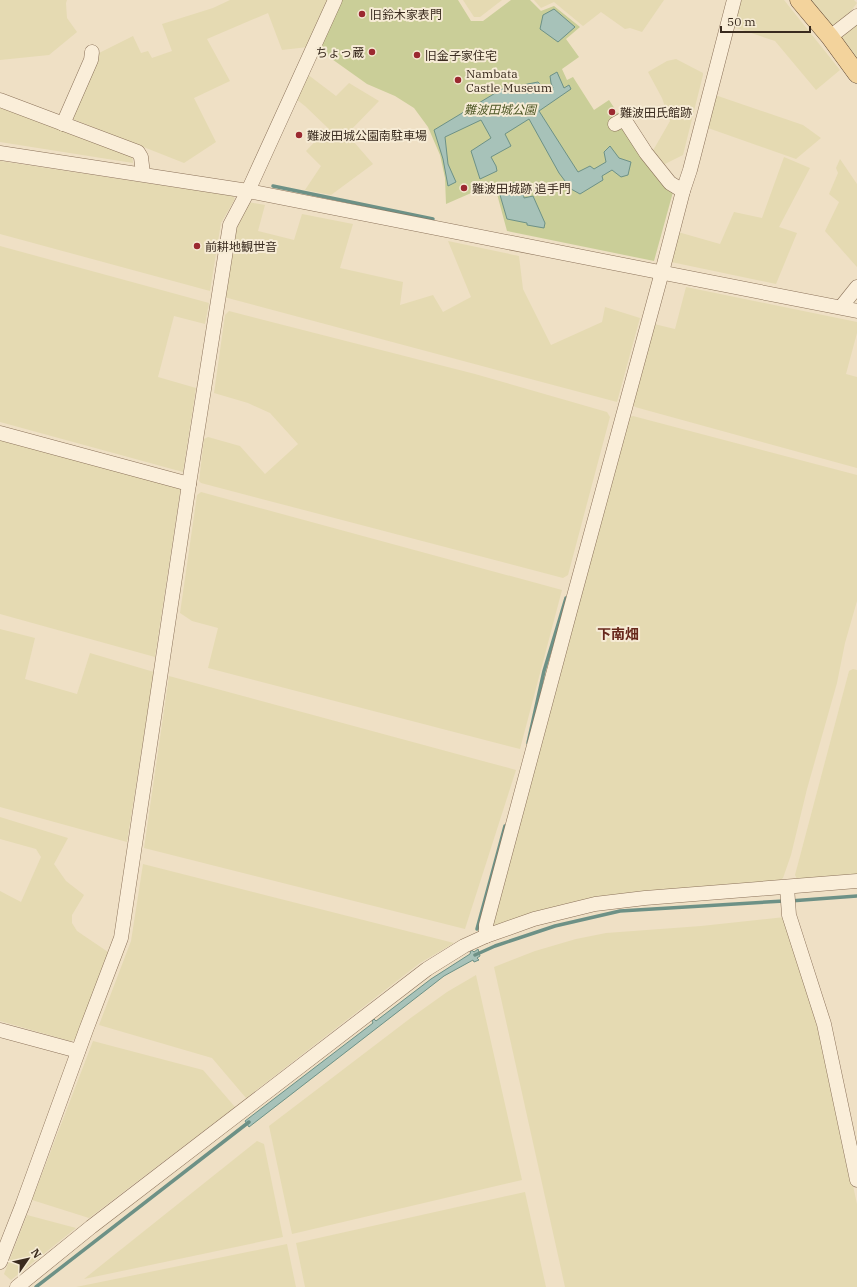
<svg xmlns="http://www.w3.org/2000/svg" width="857" height="1287" font-family="'IBM Plex Serif','Noto Sans JP',serif">
<style>
.farmland{fill:#e5dab2}
.green{fill:#cace98}
.water{fill:#a7c2b9;stroke:#6d9186}
.lines{fill:none;stroke-linecap:round;stroke-linejoin:round}
.stream{stroke:#6d9186;stroke-width:3.5}
.minor-casing{stroke:#8b725a;stroke-width:15}
.major-casing{stroke:#58402f;stroke-width:19}
.minor{stroke:#faeed9;stroke-width:14}
.major{stroke:#f3d39c;stroke-width:18}
.poi-dot{fill:#9b2930;stroke:#f6ebd5;stroke-width:1.5}
.labels{text-anchor:middle;dominant-baseline:central;stroke-width:4;stroke-linejoin:round;paint-order:stroke}
.poi-label{font-size:12px;fill:#3a2b1f;stroke:#f6ebd5;text-anchor:start}
.park-label{font-size:12px;font-style:italic;fill:#4d5725;stroke:#f6ebd5}
.quarter-label{font-size:14px;font-weight:bold;fill:#68291d;stroke:#f6ebd5}
</style>
<rect width="100%" height="100%" fill="#efe0c5"/>
<!-- farmland -->
<g class="farmland">
<polygon points="0,0 67,0 66,3 67,18 77,32 49,55 0,60"/>
<polygon points="230,0 329,0 308,47 282,50 268,13 207,39 230,81 194,98 216,142 184,163 70,118 99,53 133,36 141,53 148,51 152,58 172,51 162,24 213,8"/>
<polygon points="463,0 502,0 480,17 474,17"/>
<polygon points="534,0 664,0 642,32 630,28 625,29 601,12 583,26 554,2 541,8"/>
<polygon points="741,0 784,0 840,70 816,90 775,41 733,27"/>
<polygon points="811,0 854,0 857,3 851,11 833,28"/>
<polygon points="857,24 857,59 841,37"/>
<polygon points="676,59 703,73 703,75 683,155 661,166 651,154 670,121 662,98 648,72 667,61"/>
<polygon points="307,74 336,96 349,83 379,101 347,134 373,164 331,195 305,190 321,166 306,151 328,128 305,106 296,99"/>
<polygon points="715,95 803,125 821,138 796,159 708,128"/>
<polygon points="0,104 132,153 133,163 0,142"/>
<polygon points="784,157 810,168 779,227 797,233 776,284 671,262 678,232 720,244 734,212 762,218"/>
<polygon points="840,159 857,184 857,267 825,231 839,202 829,194 838,173 836,168"/>
<polygon points="0,161 233,196 235,199 221,223 210,291 0,234"/>
<polygon points="248,202 265,205 258,231 294,240 302,214 353,224 340,268 403,282 400,305 433,295 443,312 471,297 448,241 519,256 523,289 551,345 602,322 605,307 640,318 617,402 224,297 232,233"/>
<polygon points="0,246 209,303 205,324 174,316 158,377 196,388 183,472 0,422"/>
<polygon points="686,287 857,322 857,333 846,374 857,377 857,468 635,407 632,403 654,324 675,329"/>
<polygon points="229,311 475,374 607,412 610,417 568,575 563,578 201,483 199,481 204,439 208,437 240,446 265,474 298,444 270,413 248,403 214,393 225,315"/>
<polygon points="633,416 857,475 857,601 845,643 837,683 807,789 791,855 783,878 779,881 496,927 493,923 628,418"/>
<polygon points="0,437 181,486 155,657 0,614"/>
<polygon points="201,492 562,590 520,749 208,668 218,628 192,621 180,613 197,495"/>
<polygon points="0,629 35,638 25,679 77,694 90,653 154,672 127,842 0,807"/>
<polygon points="853,669 857,670 857,874 797,879 795,875 849,671"/>
<polygon points="169,676 516,770 465,929 144,848"/>
<polygon points="0,817 68,838 54,864 66,881 84,895 72,915 72,923 77,931 108,952 77,1039 70,1041 0,1021 0,891 21,902 41,857 36,849 0,839"/>
<polygon points="143,864 454,943 420,963 246,1098 212,1058 99,1025 131,941"/>
<polygon points="785,917 818,1025 857,1204 857,1287 565,1287 494,967 535,951 576,939 606,933 701,926"/>
<polygon points="476,975 522,1180 292,1234 269,1126 412,1017 447,992"/>
<polygon points="93,1041 203,1070 235,1107 89,1218 32,1200"/>
<polygon points="257,1141 264,1144 283,1237 84,1279"/>
<polygon points="525,1192 546,1287 305,1287 296,1243"/>
<polygon points="27,1215 76,1228 11,1280 4,1274"/>
<polygon points="287,1244 296,1287 76,1287"/>
</g>
<!-- green -->
<polygon class="green" points="342,0 458,0 471,21 483,21 511,0 530,0 541,11 554,6 580,27 566,39 579,57 562,69 567,80 573,77 594,110 609,100 619,115 608,122 613,131 619,127 625,128 673,192 654,261 507,231 494,183 446,204 445,178 440,155 428,127 414,108 395,96 367,84 322,52 321,46"/>
<!-- water -->
<g class="water">
<polygon points="554,9 575,27 558,42 540,29 543,15"/>
<polygon points="557,72 564,88 569,85 571,89 539,111 578,172 590,166 594,169 606,162 604,152 610,146 619,158 631,162 628,175 621,177 612,170 602,176 603,180 580,194 571,189 559,173 529,119 505,134 511,146 491,157 496,166 497,171 480,179 471,151 491,138 481,120 445,137 448,164 456,182 448,186 443,159 434,130 502,89 538,82 545,89 548,90 553,88 551,83 550,76"/>
<polygon points="518,182 523,189 524,198 533,196 545,223 544,228 527,225 527,223 507,219 500,195 502,194 501,188 510,185 510,184"/>
<polygon points="478,949 480,956 477,958 479,960 474,962 473,960 444,976 426,990 249,1127 245,1121 373,1023 372,1021 374,1019 376,1021 431,979 470,954 471,950 473,951 474,952"/>
</g>
<g class="lines">
<!-- stream -->
<g class="stream">
<polyline points="273,186 433,219"/>
<polyline points="528,743 544,671 566,598"/>
<polyline points="790,901 857,896"/>
<polyline points="477,929 505,826"/>
<polyline points="475,955 495,946 555,926 620,911 784,901"/>
<polyline points="36,1287 249,1122"/>
</g>
<defs>
<g id="minor">
<polyline points="830,37 857,16"/>
<polyline points="0,100 138,152 141,157 143,174"/>
<polyline points="63,124 91,60 92,52"/>
<polyline points="615,124 624,119 646,153 670,183 683,191"/>
<polyline points="0,153 248,191 857,311"/>
<polyline points="841,307 857,287"/>
<polyline points="0,433 189,484"/>
<polyline points="787,887 789,915 824,1024 857,1180"/>
<polyline points="486,936 486,925 570,611 662,272 683,191 690,170 734,0"/>
<polyline points="0,1030 78,1051"/>
<polyline points="0,1262 22,1206 86,1030 121,938 189,484 230,225 248,191 335,0"/>
<polyline points="17,1287 91,1227 427,969 464,946 486,936 534,919 595,904 645,898 857,881"/>
</g>
<polyline id="major" points="799,0 830,37 857,74"/>
</defs>
<!-- minor casing -->
<use href="#minor" class="minor-casing"/>
<!-- major casing -->
<use href="#major" class="major-casing"/>
<!-- minor -->
<use href="#minor" class="minor"/>
<!-- major -->
<use href="#major" class="major"/>
</g>
<!-- markers -->
<g class="poi-dot">
<circle cx="362" cy="14" r="4"/>
<circle cx="372" cy="52" r="4"/>
<circle cx="417" cy="55" r="4"/>
<circle cx="458" cy="80" r="4"/>
<circle cx="612" cy="112" r="4"/>
<circle cx="299" cy="135" r="4"/>
<circle cx="464" cy="188" r="4"/>
<circle cx="197" cy="246" r="4"/>
</g>
<g class="labels">
<!-- poi labels -->
<g class="poi-label">
<text x="370" y="14">旧鈴木家表門</text>
<text x="364" y="52" text-anchor="end">ちょっ蔵</text>
<text x="425" y="55">旧金子家住宅</text>
<text x="466" y="73">Nambata<tspan x="466" dy="14">Castle Museum</tspan></text>
<text x="620" y="112">難波田氏館跡</text>
<text x="307" y="135">難波田城公園南駐車場</text>
<text x="472" y="188">難波田城跡 追手門</text>
<text x="205" y="246">前耕地観世音</text>
</g>
<!-- park labels -->
<g class="park-label">
<text x="500" y="109">難波田城公園</text>
</g>
<!-- quarter labels -->
<g class="quarter-label">
<text x="618" y="634">下南畑</text>
</g>
</g>
<!-- north arrow -->
<g transform="translate(28 1259) rotate(56)" stroke="#f6ebd5" stroke-width="3" paint-order="stroke">
<path d="M0-3L7 15L0 10L-7 15Z" fill="#3a2b1f"/>
<text y="-6" font-size="11" font-weight="bold" text-anchor="middle" fill="#3a2b1f">N</text>
</g>
<!-- scale -->
<path d="M721 26v6h89v-6" fill="none" stroke="#3a2b1f" stroke-width="2"/>
<text x="727" y="26" font-size="12" fill="#3a2b1f" stroke="#f6ebd5" stroke-width="3" paint-order="stroke">50 m</text>
</svg>
